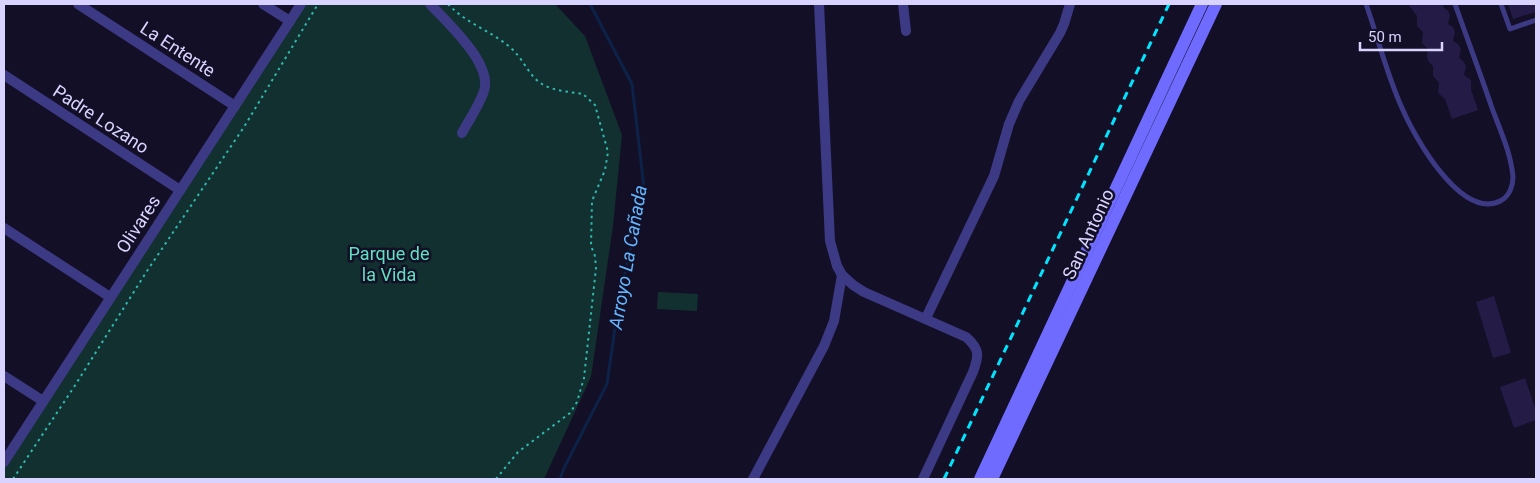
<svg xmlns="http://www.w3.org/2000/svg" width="1540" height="483" font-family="Roboto,sans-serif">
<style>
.green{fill:#12302f}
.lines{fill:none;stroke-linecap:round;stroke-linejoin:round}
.stream{stroke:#0c2248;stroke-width:3}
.building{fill:#241b47}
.path{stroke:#2fb8b0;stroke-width:2;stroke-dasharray:2.5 4;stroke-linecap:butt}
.service{stroke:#3d3a85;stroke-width:5}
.minor{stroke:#3d3a85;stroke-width:10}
.secondary{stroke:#6f6bff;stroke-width:12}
.rail{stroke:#00e5ff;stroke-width:3;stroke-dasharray:8 6;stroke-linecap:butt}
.labels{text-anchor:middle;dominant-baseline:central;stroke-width:5;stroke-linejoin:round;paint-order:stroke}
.street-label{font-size:18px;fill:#d9d4ff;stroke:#130f26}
.park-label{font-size:18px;fill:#5fe0c0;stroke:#130f26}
.water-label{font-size:19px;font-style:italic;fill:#62b6ff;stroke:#130f26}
</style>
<rect width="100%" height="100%" fill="#130f26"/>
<!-- green -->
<g class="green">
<polygon points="301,4 555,4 585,36 622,135 613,226 591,377 544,479 4,479 4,462"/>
<polygon points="658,292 698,294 697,311 657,309"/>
</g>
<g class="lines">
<!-- stream -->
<polyline class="stream" points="560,479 564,468 607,384 619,300 644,188 632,84 590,4"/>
</g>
<!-- building -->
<g class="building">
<polygon points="1408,4 1444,4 1443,7 1447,10 1450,15 1448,24 1453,27 1455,32 1453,41 1458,44 1461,49 1459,58 1463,61 1466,66 1464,75 1471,80 1471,89 1478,110 1452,119 1445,99 1438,93 1439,83 1433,76 1433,66 1429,62 1427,57 1428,49 1422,43 1423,32 1417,26 1417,16"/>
<polygon points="1508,4 1536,4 1536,12 1513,19"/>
<polygon points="1494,296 1511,353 1493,358 1476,302"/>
<polygon points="1525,378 1536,411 1536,420 1514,428 1500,387"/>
</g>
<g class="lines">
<!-- path -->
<g class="path">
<path d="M448,4C466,24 495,32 514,51C524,61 530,77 542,84C553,91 571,92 583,94L595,105L608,152L605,170L592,201L591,246L595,256L596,268L584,378L577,402L570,413L518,452L496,479"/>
<polyline points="13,479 74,387 147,271 244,127 318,4"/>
</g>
<!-- service -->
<g class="service">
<path d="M1366,4C1378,38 1387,75 1402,108C1414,136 1462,223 1502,200C1510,195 1513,185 1513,177C1511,153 1500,130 1492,108C1480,73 1467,38 1455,4"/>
<polyline points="1501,4 1510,29 1536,20"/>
</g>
<!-- minor -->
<g class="minor">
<polyline points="78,4 235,106"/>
<polyline points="263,4 290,21"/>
<path d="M430,4C447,22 493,64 484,91C479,106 469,120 462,133"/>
<path d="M819,4L830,241L837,266L842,275L853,285L864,292L966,337C980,349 979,356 973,372L923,479"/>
<polyline points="903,4 906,31"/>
<polyline points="4,75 180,190"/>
<polyline points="4,228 110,297"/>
<polyline points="926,318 994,176 1009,124 1019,101 1060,33 1064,24 1070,4"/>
<polyline points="4,376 43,401"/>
<polyline points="4,462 301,4"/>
<polyline points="753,479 824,346 834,321 842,275"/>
</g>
<!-- secondary -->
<g class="secondary">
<polyline points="980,479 1202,4"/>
<polyline points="992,479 1216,4"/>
</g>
<!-- rail -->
<polyline class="rail" points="944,479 1169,4"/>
</g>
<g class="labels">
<!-- street labels -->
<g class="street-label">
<text transform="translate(178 49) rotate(33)">La Entente</text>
<text transform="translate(101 119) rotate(33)">Padre Lozano</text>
<text transform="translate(138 224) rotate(-57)">Olivares</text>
<text transform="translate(1088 234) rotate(-65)">San Antonio</text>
</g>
<!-- park labels -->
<g class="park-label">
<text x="389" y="253">Parque de<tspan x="389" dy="21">la Vida</tspan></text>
</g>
<!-- water labels -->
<g class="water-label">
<text transform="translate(628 257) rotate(-80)">Arroyo La Cañada</text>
</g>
</g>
<!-- border -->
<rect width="1540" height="483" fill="none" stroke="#d9d4ff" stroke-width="10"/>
<!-- scale -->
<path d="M1360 42v8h82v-8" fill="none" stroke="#d9d4ff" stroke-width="2.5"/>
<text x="1368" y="42" font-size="15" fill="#d9d4ff" stroke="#130f26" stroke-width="4" paint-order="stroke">50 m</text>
</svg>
